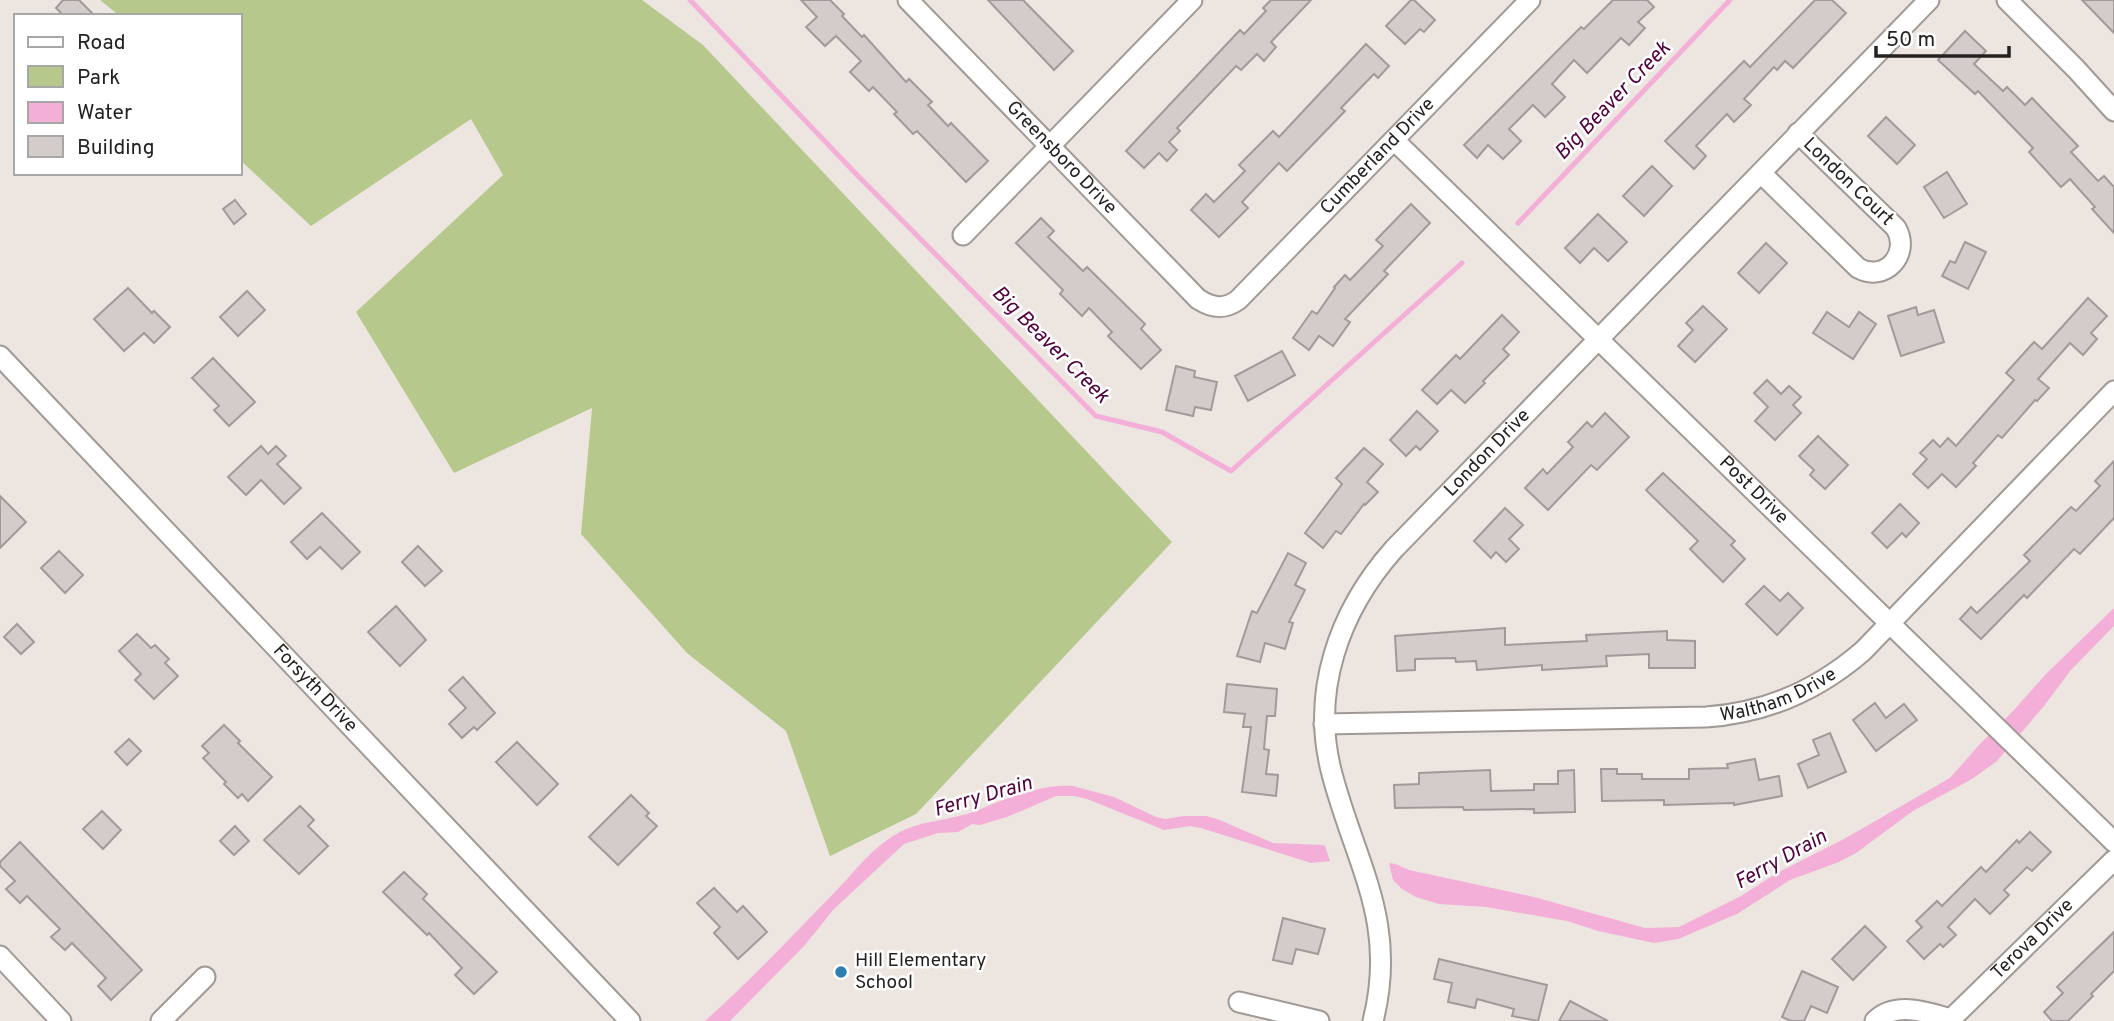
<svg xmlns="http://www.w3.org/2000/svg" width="2114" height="1021" font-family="Overpass,sans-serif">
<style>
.green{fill:#b6c88c}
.water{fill:#f4afd8}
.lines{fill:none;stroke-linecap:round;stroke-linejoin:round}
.stream{stroke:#f4afd8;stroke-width:5}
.building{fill:#d4cbcb;stroke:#a29a9a;stroke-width:2}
.street-casing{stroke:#a09995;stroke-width:23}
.street{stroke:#fff;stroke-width:19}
.poi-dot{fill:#2d80b0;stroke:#fff;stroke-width:2.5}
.labels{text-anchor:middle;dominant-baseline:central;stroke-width:5;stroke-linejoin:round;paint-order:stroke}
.street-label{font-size:19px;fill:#242220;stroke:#fff}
.poi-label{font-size:19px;fill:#242220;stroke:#fff;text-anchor:start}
.water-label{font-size:21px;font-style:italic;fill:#52003d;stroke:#fff}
</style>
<rect width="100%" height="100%" fill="#ece5e0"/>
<!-- green -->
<polygon class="green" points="100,0 642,0 703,45 1172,542 916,814 830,856 786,731 687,653 581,534 592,408 454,473 356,312 503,175 471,119 311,226 240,160 240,16 120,16"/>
<!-- water -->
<g class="water">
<polygon points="2114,608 2114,626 2071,670 2044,706 1997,761 1972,779 1913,811 1856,853 1839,862 1790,880 1737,914 1678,939 1654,943 1598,931 1567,921 1486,907 1439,904 1416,897 1402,889 1393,880 1389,863 1396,864 1409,870 1534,897 1645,928 1679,927 1741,896 1777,873 1844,839 1950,778 1980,744 2014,710 2046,674"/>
<path d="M1073,786L1114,797L1156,817L1166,819L1183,816H1206L1217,819L1273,843L1322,845L1325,846L1330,861L1311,863L1201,828L1190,826L1164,830L1087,799L1074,796H1056L1007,817L980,825L972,824L958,832L938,833L904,844L833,910L805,945L730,1021H705C750,981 791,937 833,894C856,871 874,844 904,830C926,820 953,820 976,811C1006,799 1039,784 1073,786Z"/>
</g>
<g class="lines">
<!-- stream -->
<g class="stream">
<polyline points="690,0 860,178 1096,416 1162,432 1231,471 1462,263"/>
<polyline points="1518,223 1730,0"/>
</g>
</g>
<!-- building -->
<g class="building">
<polygon points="63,0 79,0 95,16 64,16 56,8"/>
<polygon points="801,0 830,0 844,14 842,16 862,37 864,35 906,82 909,79 932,102 928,105 948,126 951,123 988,161 966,182 917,131 913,134 894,114 897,112 873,87 869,91 850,72 861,61 836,36 825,46 806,27 817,17"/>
<polygon points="988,0 1023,0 1073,51 1054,70"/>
<polygon points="1271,0 1311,0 1271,42 1276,47 1264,61 1257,54 1241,70 1236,66 1177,128 1180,131 1169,142 1177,150 1167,161 1159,153 1144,168 1126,151 1240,30 1244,34 1266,11 1263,8"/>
<polygon points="1411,0 1414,0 1435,20 1424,32 1420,29 1405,44 1386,26"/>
<polygon points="1613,0 1647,0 1654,7 1638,22 1645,28 1629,45 1621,38 1587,73 1574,60 1552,84 1565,97 1545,117 1533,105 1509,129 1521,141 1503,159 1488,145 1477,158 1464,145 1581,27 1584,29"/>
<polygon points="1815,0 1832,0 1846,13 1793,68 1785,61 1777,70 1774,67 1744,99 1751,105 1734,122 1727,114 1696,146 1706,156 1694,169 1665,141 1744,61 1750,67"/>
<polygon points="2082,0 2114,0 2114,33"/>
<polygon points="1965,31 1986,51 1974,64 2003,91 2007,87 2025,105 2032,98 2078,146 2071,152 2098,181 2104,176 2114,187 2114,233 2092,209 2095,207 2070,179 2061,187 2029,152 2033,148 1978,91 1975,94 1938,60"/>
<polygon points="1366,44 1389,66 1378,78 1374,74 1341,108 1345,111 1287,171 1279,163 1242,202 1248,208 1219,237 1191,210 1206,194 1214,202 1245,171 1239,165 1273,131 1279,137"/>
<polygon points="1886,117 1915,145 1897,164 1868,136"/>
<polygon points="1652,166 1672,186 1644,216 1623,196"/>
<polygon points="1947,172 1967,204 1944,218 1924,187"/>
<polygon points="235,200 246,214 234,224 223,209"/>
<polygon points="1411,204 1430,223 1384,271 1388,274 1345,319 1350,322 1333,346 1319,336 1309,350 1293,338 1312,311 1317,314 1335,288 1334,287 1345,275 1350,280 1383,246 1376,240"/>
<polygon points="1598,214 1627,242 1608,261 1594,248 1580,263 1565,248"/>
<polygon points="1041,218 1054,231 1048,237 1083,271 1087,267 1145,324 1141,329 1161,350 1141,369 1108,336 1112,332 1089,308 1082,316 1060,294 1063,290 1016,243"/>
<polygon points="1965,242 1986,252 1968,289 1942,276 1950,261 1955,263"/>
<polygon points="1766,243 1787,263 1759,293 1738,273"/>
<polygon points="128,288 152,313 154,311 170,327 154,343 144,333 124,351 94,319"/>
<polygon points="247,291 265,310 238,336 220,317"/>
<polygon points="2088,298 2107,316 2091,333 2097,339 2083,355 2070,343 2038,379 2049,388 2037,401 2035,400 2002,438 1998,435 1973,463 1976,466 1956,487 1942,474 1928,488 1913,474 1927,459 1920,453 1933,440 1940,447 1948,438 1956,446 2014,380 2006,373 2034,342 2042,349"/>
<polygon points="1703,306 1727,329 1695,362 1678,346 1693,330 1686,323"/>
<polygon points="1916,307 1918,315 1934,310 1944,342 1901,356 1888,316"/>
<polygon points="1827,312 1849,327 1859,312 1876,324 1853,359 1813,333"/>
<polygon points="1502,315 1519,332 1503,349 1509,355 1483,381 1485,383 1465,403 1451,390 1437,404 1422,390 1456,355 1460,359"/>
<polygon points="1282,351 1295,375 1248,401 1235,376"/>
<polygon points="213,358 255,402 229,426 214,410 219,406 192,378"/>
<polygon points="1176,366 1195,371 1194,377 1217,382 1211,410 1195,407 1193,416 1166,410"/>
<polygon points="1767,380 1781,394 1789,386 1801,397 1793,405 1801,413 1775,440 1755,421 1768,407 1754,393"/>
<polygon points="1417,411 1438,431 1420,450 1416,446 1406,456 1390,440"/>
<polygon points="1605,413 1629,437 1597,470 1591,465 1548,510 1525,488 1543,469 1547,474 1573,447 1568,442 1587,422 1592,427"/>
<polygon points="1818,436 1848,465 1825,489 1810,475 1814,470 1799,456"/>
<polygon points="261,446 268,454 276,446 286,456 277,464 301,488 284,504 261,480 246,495 228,477"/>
<polygon points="1364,448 1383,464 1367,482 1378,492 1365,505 1364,504 1341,534 1336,531 1323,548 1305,533 1342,484 1336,478"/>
<polygon points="2114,461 2114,518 2080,554 2074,549 2027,598 2024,595 1981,639 1960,619 1971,607 1977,613 2030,561 2024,555 2071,507 2076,511 2100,486 2095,481"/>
<polygon points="1663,473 1735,541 1731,545 1745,559 1723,582 1690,549 1698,541 1646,490"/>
<polygon points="0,496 26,522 0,548"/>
<polygon points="1900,504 1919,523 1906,537 1902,533 1887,548 1872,533"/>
<polygon points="1505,508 1523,525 1509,539 1519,549 1506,562 1496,552 1491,558 1474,541"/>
<polygon points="322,513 360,552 342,569 320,547 307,559 291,542"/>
<polygon points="418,546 442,571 425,586 402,562"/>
<polygon points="59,551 83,575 65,593 41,568"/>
<polygon points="1288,553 1306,563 1295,585 1305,590 1289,622 1293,623 1285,649 1265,643 1260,662 1237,656 1252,611 1257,613"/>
<polygon points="1764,586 1780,601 1788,593 1803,608 1777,635 1746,604"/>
<polygon points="396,606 426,640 400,666 368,632"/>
<polygon points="17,624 34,642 21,654 4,637"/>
<polygon points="1505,628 1505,645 1587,641 1586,635 1667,631 1667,640 1695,641 1695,668 1649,668 1649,654 1606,656 1607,666 1542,670 1542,665 1477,670 1476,661 1456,662 1455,658 1415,659 1415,670 1397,671 1395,636"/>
<polygon points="137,634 151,648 155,645 169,659 165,663 178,676 154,699 135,680 141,674 119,651"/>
<polygon points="463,677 495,713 477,730 474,727 462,738 449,724 466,708 449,690"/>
<polygon points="1227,684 1277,689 1275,716 1267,716 1264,749 1269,750 1266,774 1278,775 1276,796 1242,792 1251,727 1243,727 1245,714 1224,712"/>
<polygon points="1875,703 1886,718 1904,704 1917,720 1876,751 1853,720"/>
<polygon points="224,725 240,741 238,743 272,777 248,801 242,794 238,798 224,784 226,782 203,758 209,753 202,746"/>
<polygon points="1830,733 1846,772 1808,788 1798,764 1819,755 1813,740"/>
<polygon points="129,739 141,751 127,765 115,752"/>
<polygon points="517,742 558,784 537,805 496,762"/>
<polygon points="1755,759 1759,780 1779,776 1782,796 1734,805 1734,803 1664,805 1664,800 1602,801 1601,769 1617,769 1617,774 1642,774 1642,779 1689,779 1689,769 1728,768 1727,764"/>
<polygon points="1490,770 1491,791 1534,790 1534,784 1558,784 1558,771 1574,770 1575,812 1534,813 1534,809 1464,810 1463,807 1395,808 1394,785 1419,784 1419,773"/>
<polygon points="631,795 649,813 646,816 657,826 618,865 589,837"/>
<polygon points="300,806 314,820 308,826 328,846 299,874 264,840"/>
<polygon points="102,811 121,830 103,849 83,829"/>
<polygon points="235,826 249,841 234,855 220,841"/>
<polygon points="2030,832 2051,852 2032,871 2027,867 2004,890 2009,895 1990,914 1975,899 1948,927 1956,935 1943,947 1940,944 1924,959 1907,941 1922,927 1916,921 1937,901 1942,906 1981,867 1986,872 2017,840 2019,843"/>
<polygon points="20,842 142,970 111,1000 98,986 106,978 72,943 65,950 51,937 60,929 27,896 20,903 6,889 15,881 0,866 0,862"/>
<polygon points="404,872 427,894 423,899 497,972 474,994 455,975 462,968 429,933 427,935 383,892"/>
<polygon points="714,888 737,912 743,906 767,932 738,959 714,933 720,927 697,903"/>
<polygon points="1283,918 1325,929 1318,954 1296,949 1292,964 1273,960"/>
<polygon points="1865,926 1886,947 1853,980 1832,959"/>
<polygon points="2114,932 2114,971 2091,994 2093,996 2068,1021 2052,1021 2044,1012 2063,993 2057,987"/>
<polygon points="1439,959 1547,985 1538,1021 1512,1016 1514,1009 1477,999 1475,1008 1448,1002 1452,983 1434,979"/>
<polygon points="1802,971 1838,987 1827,1013 1811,1006 1804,1021 1791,1021 1782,1017"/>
<polygon points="1570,1001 1608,1021 1559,1021"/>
</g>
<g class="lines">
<defs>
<g id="street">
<path id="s1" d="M908,0L1198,299C1212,308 1224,310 1238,300L1530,0"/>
<polyline points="2007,0 2076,69 2114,111"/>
<path id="s2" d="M1394,140L2114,842"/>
<path d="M1761,173L1858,268C1885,283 1911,254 1896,228L1798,133"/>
<polyline points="963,235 1192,0"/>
<path id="s3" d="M0,356L630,1021"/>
<path id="s4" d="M1324,724L1706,717C1766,713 1818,690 1863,651L2114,391"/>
<polyline points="0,956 61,1021"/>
<polyline points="1239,1002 1319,1021"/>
<polyline points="161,1021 205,977"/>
<path id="s5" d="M1373,1021C1398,922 1356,865 1332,774C1310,692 1339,611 1394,549L1929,0"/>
<path d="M1875,1021C1895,1001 1927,1012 1951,1019"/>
<path id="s6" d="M1949,1021L2114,860"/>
</g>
</defs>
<!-- street casing -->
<use href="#street" class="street-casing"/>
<!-- street -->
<use href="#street" class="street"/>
</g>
<!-- markers -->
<circle class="poi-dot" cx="841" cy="972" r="7"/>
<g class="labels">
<!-- street labels -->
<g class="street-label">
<text stroke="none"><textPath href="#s1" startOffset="660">Cumberland Drive</textPath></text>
<text stroke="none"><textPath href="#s1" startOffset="220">Greensboro Drive</textPath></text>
<text transform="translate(1848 182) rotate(44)">London Court</text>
<text stroke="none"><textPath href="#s5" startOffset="632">London Drive</textPath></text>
<text stroke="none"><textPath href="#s2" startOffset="502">Post Drive</textPath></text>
<text stroke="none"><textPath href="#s3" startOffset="458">Forsyth Drive</textPath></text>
<text stroke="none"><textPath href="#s4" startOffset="458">Waltham Drive</textPath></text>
<text stroke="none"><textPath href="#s6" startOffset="117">Terova Drive</textPath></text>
</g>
<!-- poi labels -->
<g class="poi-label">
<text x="855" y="961">Hill Elementary<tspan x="855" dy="22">School</tspan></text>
</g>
<!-- water labels -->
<g class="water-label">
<text transform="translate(1613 101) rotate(-46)">Big Beaver Creek</text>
<text transform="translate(1050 345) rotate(45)">Big Beaver Creek</text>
<text transform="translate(983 797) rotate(-16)">Ferry Drain</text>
<text transform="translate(1781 860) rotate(-29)">Ferry Drain</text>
</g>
</g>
<!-- legend -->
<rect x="14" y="14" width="228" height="161" fill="#ffffff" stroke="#a7a7a6" stroke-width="2"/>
<rect x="28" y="37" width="35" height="10" fill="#ffffff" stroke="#a7a7a6" stroke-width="2"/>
<text x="77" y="49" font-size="21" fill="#242220">Road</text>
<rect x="28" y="66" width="35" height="21" fill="#b6c88c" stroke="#a7a7a6" stroke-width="2"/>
<text x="77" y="84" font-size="21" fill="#242220">Park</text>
<rect x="28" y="102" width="35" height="21" fill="#f4afd8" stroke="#a7a7a6" stroke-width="2"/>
<text x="77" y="119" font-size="21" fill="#242220">Water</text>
<rect x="28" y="136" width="35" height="21" fill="#d4cbcb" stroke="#a7a7a6" stroke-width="2"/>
<text x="77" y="154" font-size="21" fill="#242220">Building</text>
<!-- scale -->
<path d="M1876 46v10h133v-10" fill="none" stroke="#242220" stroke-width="3.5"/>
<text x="1886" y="46" font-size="21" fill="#242220" stroke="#ffffff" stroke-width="5" paint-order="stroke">50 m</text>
</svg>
